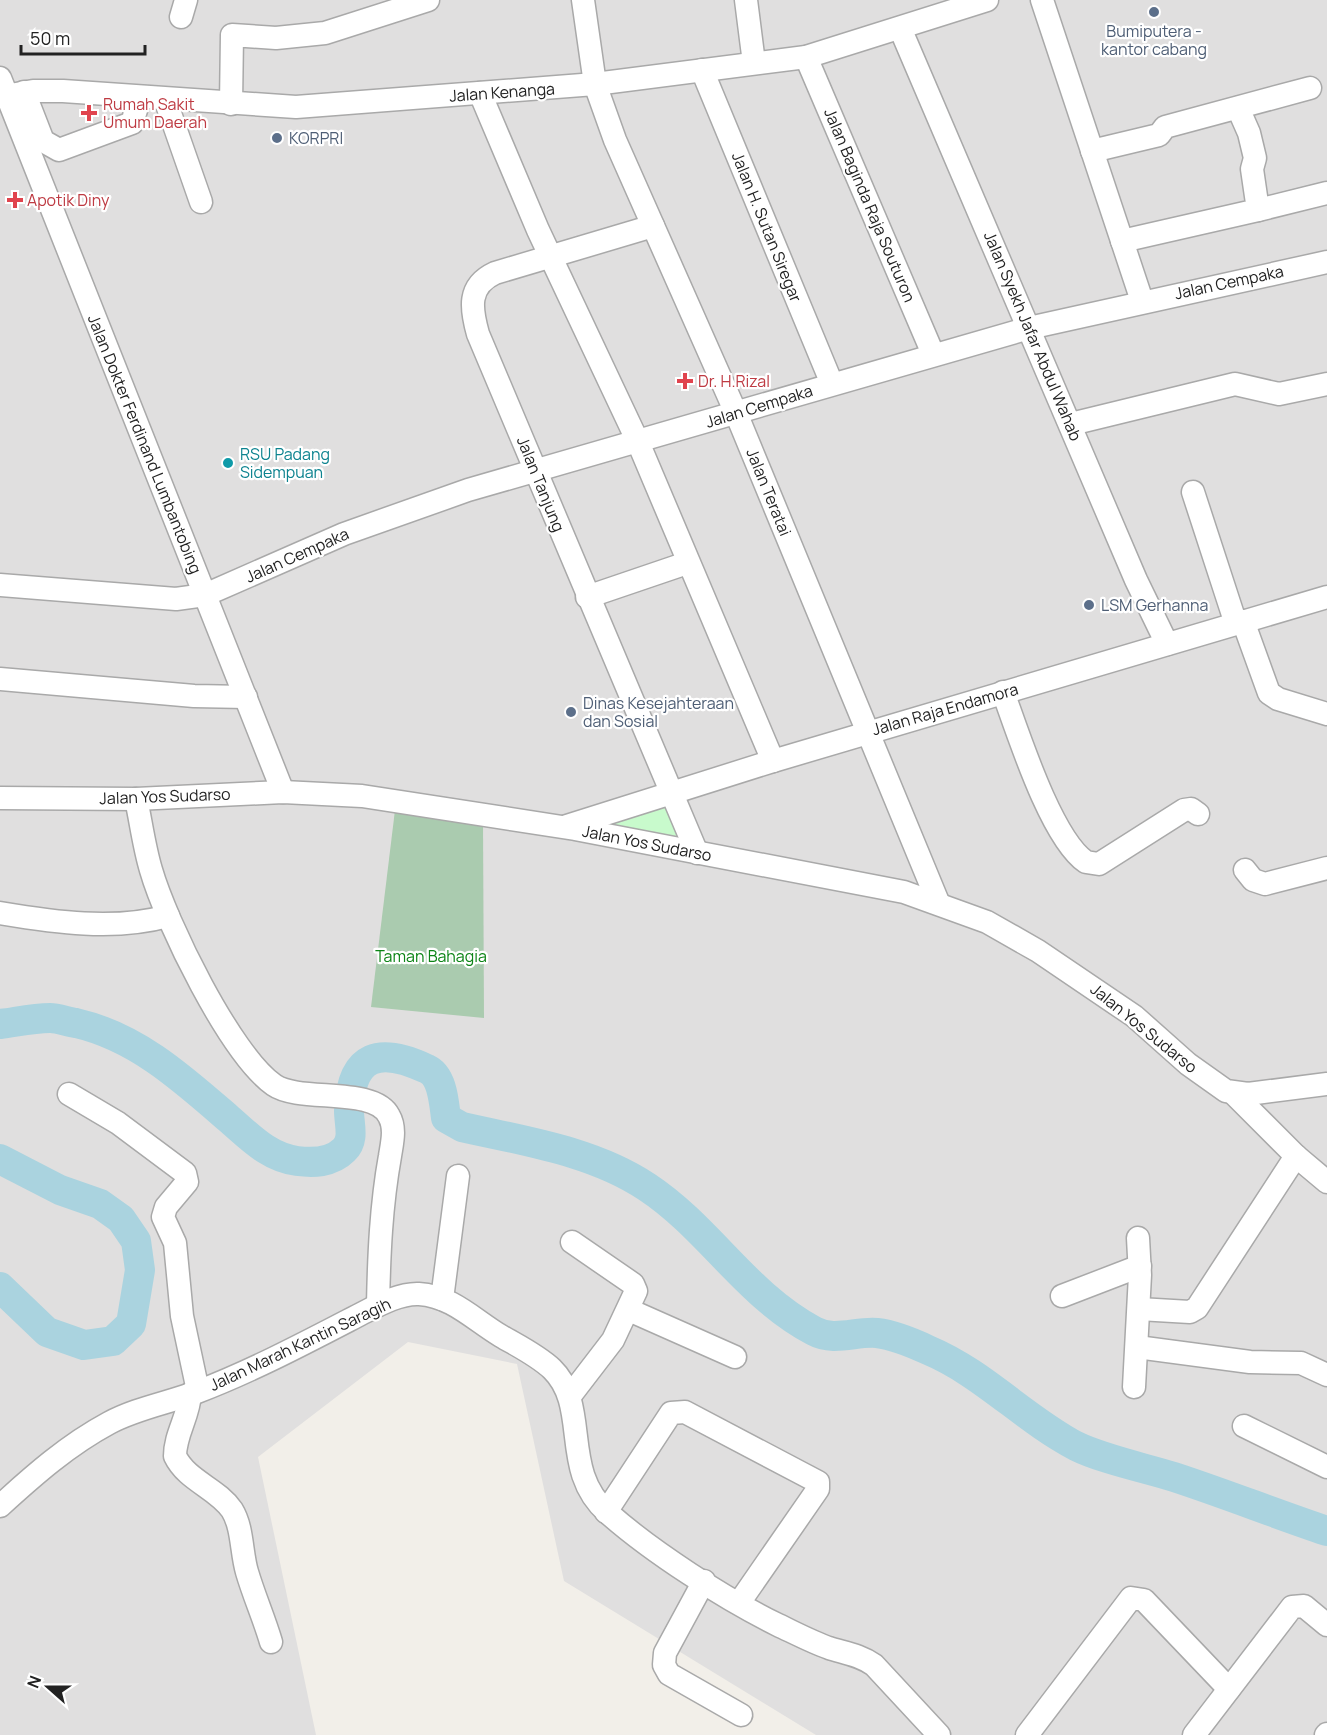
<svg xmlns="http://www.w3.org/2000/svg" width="1327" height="1735" font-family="Manrope,sans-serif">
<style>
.residential{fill:#e0dfdf}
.cemetery{fill:#aacbaf}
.park{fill:#c8facc}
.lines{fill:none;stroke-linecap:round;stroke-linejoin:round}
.river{stroke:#aad3df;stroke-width:30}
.minor-casing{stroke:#a9a9a9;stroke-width:25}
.minor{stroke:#fff;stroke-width:22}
.service-dot{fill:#5c6f8a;stroke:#fff;stroke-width:2}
.health-dot{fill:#e0444e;stroke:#fff;stroke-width:2}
.culture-dot{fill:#0f9aa8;stroke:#fff;stroke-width:2}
.labels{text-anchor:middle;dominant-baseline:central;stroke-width:4.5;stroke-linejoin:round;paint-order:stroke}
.service-label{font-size:16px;fill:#4e5e75;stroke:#fff;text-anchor:start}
.street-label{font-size:16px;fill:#222;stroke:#fff}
.health-label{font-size:16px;fill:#be3a42;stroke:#fff;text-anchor:start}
.culture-label{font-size:16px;fill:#0d838f;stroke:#fff;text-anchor:start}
.park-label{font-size:16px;fill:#0c8416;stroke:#fff}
</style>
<rect width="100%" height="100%" fill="#f2efe9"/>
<!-- residential -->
<polygon class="residential" points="0,0 1327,0 1327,1735 816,1735 564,1581 517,1364 408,1342 258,1457 316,1735 0,1735"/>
<!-- cemetery -->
<polygon class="cemetery" points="395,810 483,820 484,1018 371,1007"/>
<!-- park -->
<polygon class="park" points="669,797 692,849 575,828"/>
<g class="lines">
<!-- river -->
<g class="river">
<path d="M0,1024C16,1022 33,1018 50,1018C58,1018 68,1022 76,1023C137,1037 183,1079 229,1119C250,1137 268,1157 297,1161C313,1163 331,1163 344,1150C355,1140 349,1124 349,1111C351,1053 380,1047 427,1069C443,1076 444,1104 446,1118L462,1127C524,1141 593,1151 647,1187C709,1228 746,1295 814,1331C834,1342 856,1331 877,1333C894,1335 913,1343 928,1350C983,1373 1023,1418 1076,1446C1102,1459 1145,1468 1174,1477C1226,1494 1276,1514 1327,1531"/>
<polyline points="0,1159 60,1190 100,1204 121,1219 136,1241 140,1270 131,1324 113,1341 84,1345 47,1332 0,1287"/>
</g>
<defs>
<g id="minor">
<polyline points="583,0 595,84 615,140 736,413 938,902"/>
<polyline points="746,0 754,63"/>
<polyline points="1042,0 1142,301"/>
<polyline points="181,17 186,0"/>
<polyline points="900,28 1136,580 1167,644"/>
<polyline points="806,57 933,354"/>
<polyline points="702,70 832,384"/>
<polyline points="0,78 283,792"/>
<polyline points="24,92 43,141 59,150 132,123 140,97"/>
<polyline points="480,93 538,230 638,442 773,761"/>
<polyline points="0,97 33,91 63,91 296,107 595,84 806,57 987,0"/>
<polyline points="165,99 201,202"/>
<polyline points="231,104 232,35 276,38 325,33 428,0"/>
<polyline points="1092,151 1159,135 1165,127 1310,88"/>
<polyline points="1258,210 1327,193"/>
<path d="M653,226L495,273C467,286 471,309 478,334L697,853"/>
<polyline points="1122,241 1258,210 1252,169 1255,158 1249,133 1238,108"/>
<polyline points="1071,424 1235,384 1279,394 1327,384"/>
<polyline points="1193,492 1236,624"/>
<polyline points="0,585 176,599 205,595 344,534 468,490 1029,328 1327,262"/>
<polyline points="587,597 687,563"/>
<polyline points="1243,621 1269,693 1278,699 1327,714"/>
<polyline points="0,679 194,696 246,697"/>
<path d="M1003,692C1018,733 1051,838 1086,862L1099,864L1184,810L1191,809L1198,814"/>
<polyline points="0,798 136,799 283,792 362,796 575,829 904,892 987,922 1038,951 1134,1016 1188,1064 1226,1091 1248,1094 1327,1084"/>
<path d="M136,799C141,822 144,847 151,870C166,922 230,1054 274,1085C300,1103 374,1086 389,1116C396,1128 392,1143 390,1156C381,1206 379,1255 378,1305"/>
<polyline points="567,826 773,761 1327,597"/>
<polyline points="1245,870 1253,880 1265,884 1327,868"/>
<path d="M0,913C54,922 114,931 168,916"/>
<polyline points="69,1094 118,1123 185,1173 187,1182 166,1207 163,1217 175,1243 182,1316 198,1391"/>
<polyline points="1234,1094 1296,1156 1327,1182"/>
<polyline points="1062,1296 1140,1266"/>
<polyline points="442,1299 458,1176"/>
<polyline points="1139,1309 1190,1312 1197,1308 1296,1156"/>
<polyline points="629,1310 735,1357"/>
<polyline points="1137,1347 1250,1362 1301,1363 1327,1375"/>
<polyline points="1134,1387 1140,1275 1138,1238"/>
<path d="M190,1394C189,1416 175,1434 175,1456C187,1481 217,1488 232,1510C243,1528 241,1552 247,1572C254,1596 264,1618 271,1642"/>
<polyline points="570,1396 613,1340 636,1291 633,1284 572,1242"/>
<polyline points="1244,1426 1327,1467"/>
<path d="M0,1506C34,1475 68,1445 109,1423C137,1408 168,1403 197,1392C252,1371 305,1343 357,1316C375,1307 398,1293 419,1294C452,1296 474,1320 501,1336C518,1346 537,1355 552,1369C591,1407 559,1470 608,1513C652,1552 725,1599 778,1625C795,1633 812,1642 829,1648C845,1653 860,1655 874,1665L939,1735"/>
<polyline points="606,1512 671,1413 685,1412 818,1482 818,1489 739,1603"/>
<polyline points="704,1581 665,1653 664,1665 669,1674 741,1715"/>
<polyline points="1027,1735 1131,1598 1144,1600 1229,1689"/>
<polyline points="1194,1735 1292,1607 1304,1606 1327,1625"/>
<polyline points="1326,1735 1327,1734"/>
</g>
</defs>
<!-- minor casing -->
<use href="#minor" class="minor-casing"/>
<!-- minor -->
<use href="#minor" class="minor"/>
</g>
<!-- markers -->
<g class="service-dot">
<circle cx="1154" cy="12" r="6"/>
<circle cx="277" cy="138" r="6"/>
<circle cx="1089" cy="605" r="6"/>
<circle cx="571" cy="712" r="6"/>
</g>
<g class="health-dot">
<path d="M86 104h6v6h6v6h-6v6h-6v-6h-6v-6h6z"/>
<path d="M12 191h6v6h6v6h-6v6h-6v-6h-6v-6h6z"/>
<path d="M682 372h6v6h6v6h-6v6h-6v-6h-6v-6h6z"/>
</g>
<circle class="culture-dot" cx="228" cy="463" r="6"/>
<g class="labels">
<!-- service labels -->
<g class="service-label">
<text x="1154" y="31" text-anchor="middle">Bumiputera -<tspan x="1154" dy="18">kantor cabang</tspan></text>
<text x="289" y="138">KORPRI</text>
<text x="1101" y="605">LSM Gerhanna</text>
<text x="583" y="703">Dinas Kesejahteraan<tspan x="583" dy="18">dan Sosial</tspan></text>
</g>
<!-- street labels -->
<g class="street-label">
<text transform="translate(502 92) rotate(-4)">Jalan Kenanga</text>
<text transform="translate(870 205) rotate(67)">Jalan Baginda Raja Souturon</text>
<text transform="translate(767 227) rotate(68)">Jalan H. Sutan Siregar</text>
<text transform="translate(1229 282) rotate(-12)">Jalan Cempaka</text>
<text transform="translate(1033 336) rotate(67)">Jalan Syekh Jafar Abdul Wahab</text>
<text transform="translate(759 406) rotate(-17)">Jalan Cempaka</text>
<text transform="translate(145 444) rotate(68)">Jalan Dokter Ferdinand Lumbantobing</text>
<text transform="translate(541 484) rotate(68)">Jalan Tanjung</text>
<text transform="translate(769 492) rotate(68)">Jalan Teratai</text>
<text transform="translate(297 555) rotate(-24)">Jalan Cempaka</text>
<text transform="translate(945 709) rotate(-16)">Jalan Raja Endamora</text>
<text transform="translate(165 796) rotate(-2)">Jalan Yos Sudarso</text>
<text transform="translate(647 843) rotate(11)">Jalan Yos Sudarso</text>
<text transform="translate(1144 1028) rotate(39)">Jalan Yos Sudarso</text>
<text transform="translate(300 1344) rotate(-25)">Jalan Marah Kantin Saragih</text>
</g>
<!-- health labels -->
<g class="health-label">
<text x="103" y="104">Rumah Sakit<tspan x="103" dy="18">Umum Daerah</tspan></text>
<text x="27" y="200">Apotik Diny</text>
<text x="698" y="381">Dr. H.Rizal</text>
</g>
<!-- culture labels -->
<g class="culture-label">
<text x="240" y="454">RSU Padang<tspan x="240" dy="18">Sidempuan</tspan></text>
</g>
<!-- park labels -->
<g class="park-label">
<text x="431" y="956">Taman Bahagia</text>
</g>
</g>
<!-- north arrow -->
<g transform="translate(48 1687) rotate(291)" stroke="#ffffff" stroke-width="4.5" paint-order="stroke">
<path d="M0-4.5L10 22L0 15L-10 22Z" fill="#222222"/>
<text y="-9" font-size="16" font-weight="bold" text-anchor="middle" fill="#222222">N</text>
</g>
<!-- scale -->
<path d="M21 45v9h124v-9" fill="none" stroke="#222222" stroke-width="3"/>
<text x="30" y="45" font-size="18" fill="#222222" stroke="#ffffff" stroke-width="4.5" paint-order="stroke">50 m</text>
</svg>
